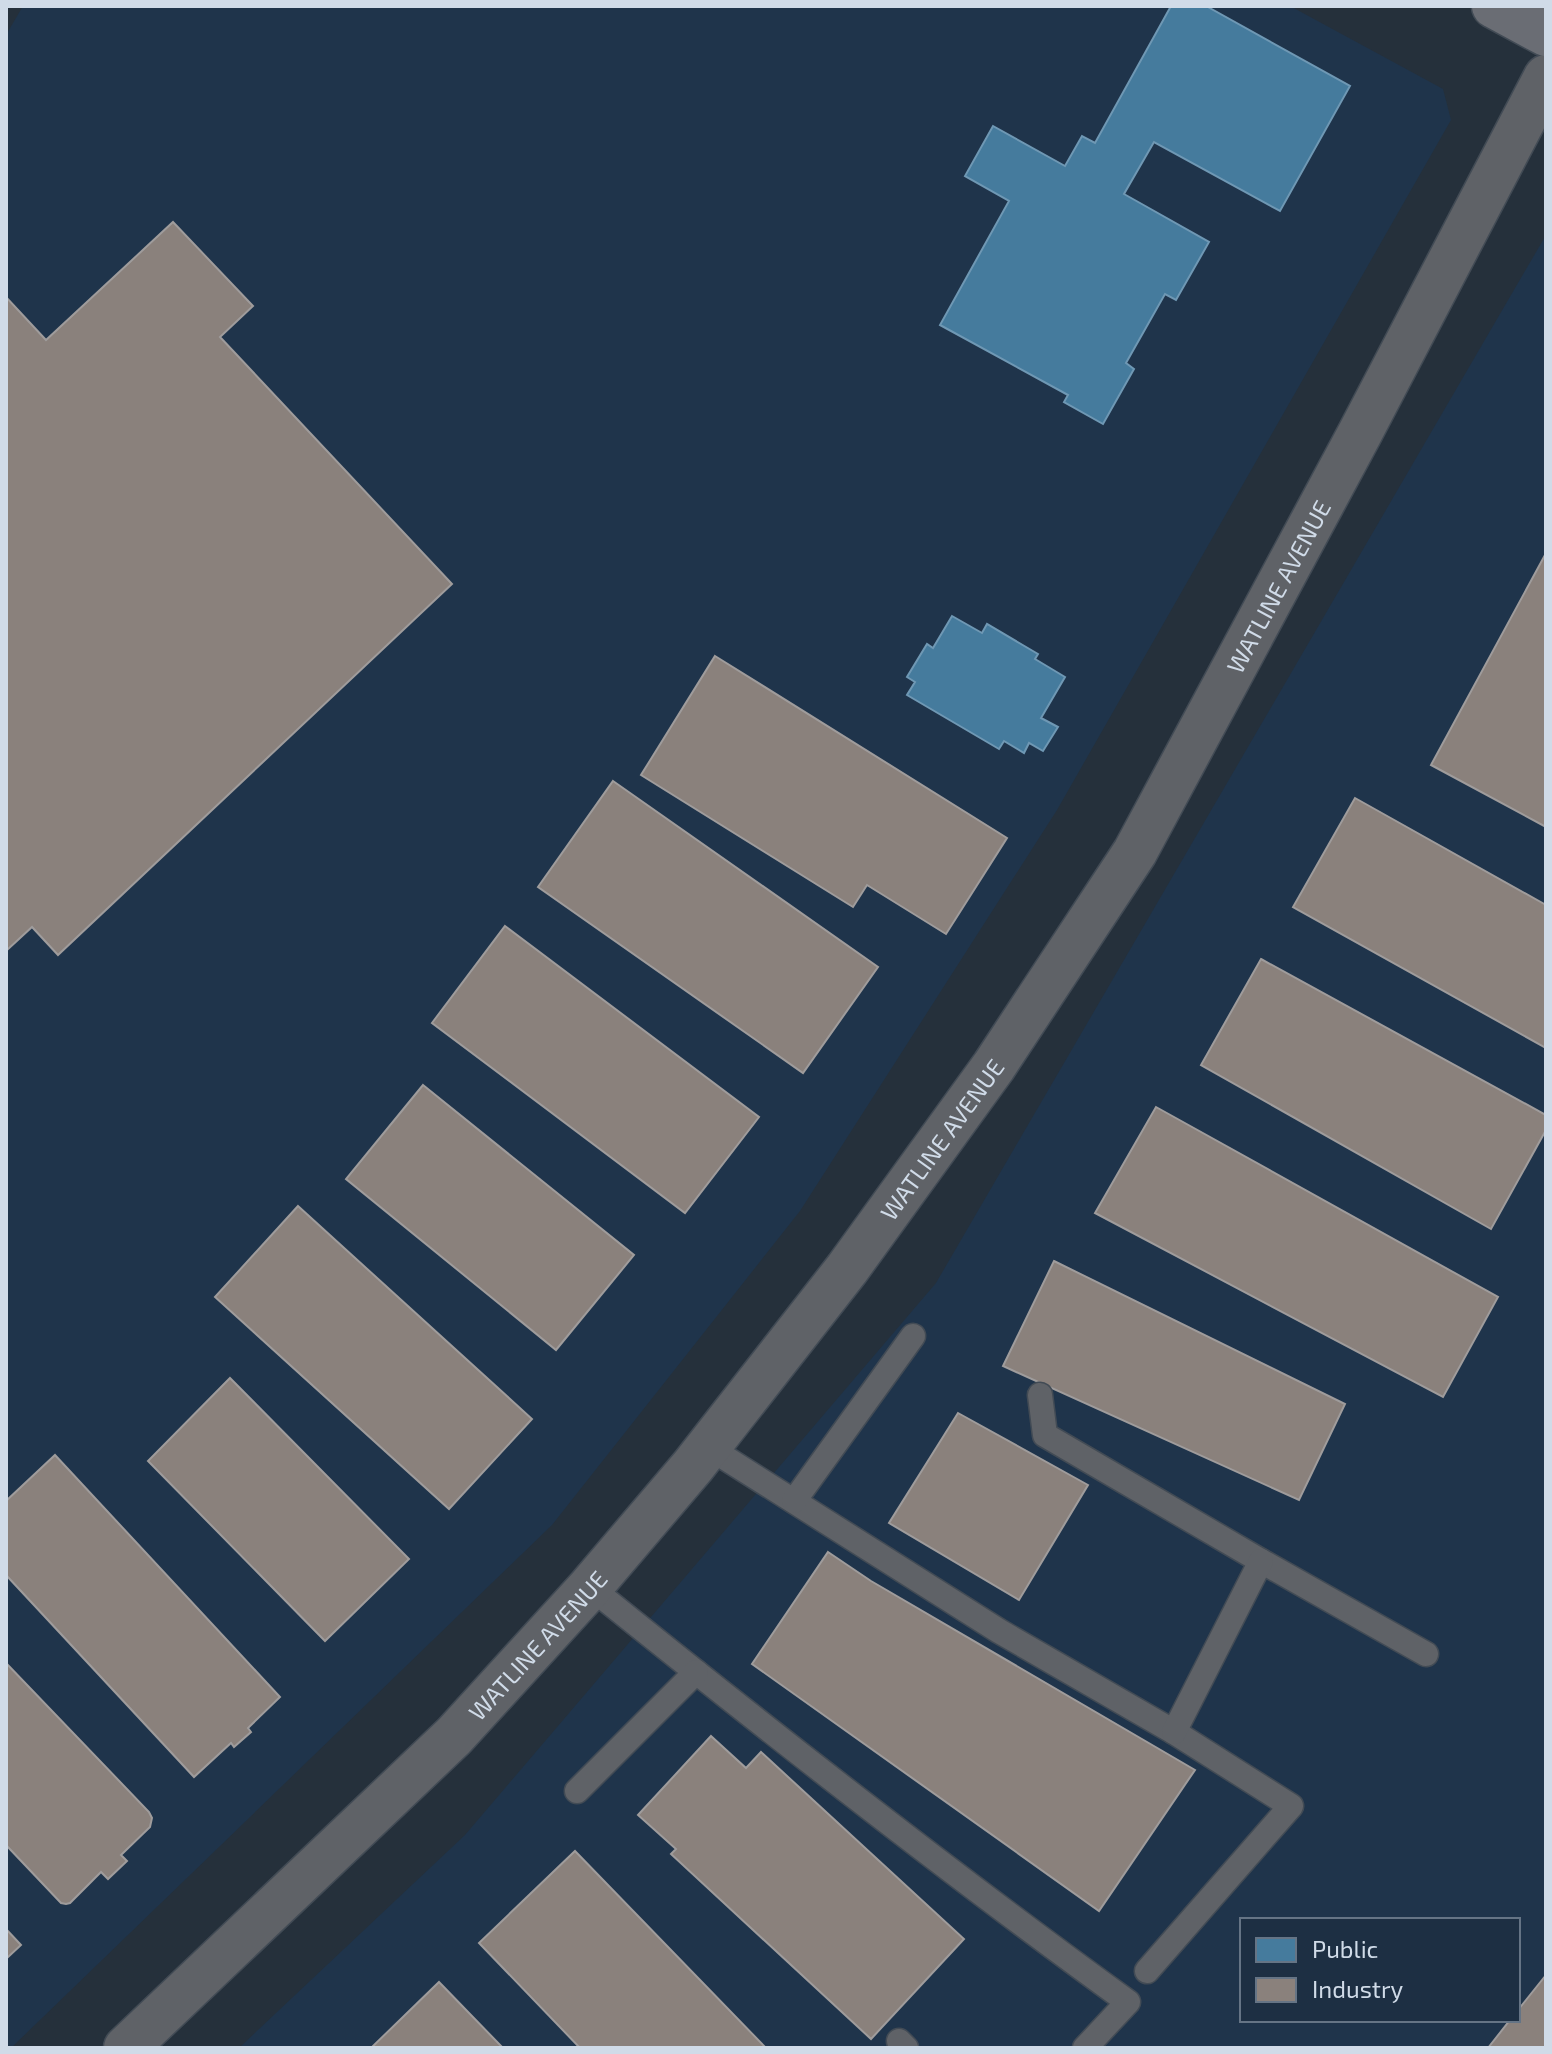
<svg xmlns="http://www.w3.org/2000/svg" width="1552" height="2054" font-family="'Exo 2',sans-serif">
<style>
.built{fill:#1f344b;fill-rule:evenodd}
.public{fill:#457b9d;stroke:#6f98b4;stroke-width:2}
.industry{fill:#8a817c;stroke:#9f9c9c;stroke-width:2}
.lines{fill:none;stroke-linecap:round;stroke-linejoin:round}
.lane-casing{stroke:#424b55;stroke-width:27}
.street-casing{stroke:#424b55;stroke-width:47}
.secondary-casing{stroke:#424b55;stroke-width:47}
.lane{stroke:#5f6267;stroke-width:24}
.street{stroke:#5f6267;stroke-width:44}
.secondary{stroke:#6a6d74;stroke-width:44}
.labels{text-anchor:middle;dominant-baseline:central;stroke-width:8;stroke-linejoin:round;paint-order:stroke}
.street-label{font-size:24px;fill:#d0dbe8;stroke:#1d2f43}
</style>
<rect width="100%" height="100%" fill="#25303b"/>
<!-- built -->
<g class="built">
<polygon points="23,6 1290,6 1443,89 1451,120 1057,810 800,1211 552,1525 11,2048 6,2048 6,35"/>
<path d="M1546,235V2048H239L465,1835L936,1283ZM1242,1920H1518V2020H1242Z"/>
</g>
<!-- public -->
<g class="public">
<polygon points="1171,6 1206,6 1350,86 1280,211 1154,142 1124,194 1209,242 1176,300 1165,294 1126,363 1134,369 1103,424 1064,402 1068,395 940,325 1009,201 965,176 993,126 1065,166 1082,136 1095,143"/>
<polygon points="952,616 982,633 987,624 1038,654 1035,659 1065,677 1041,718 1058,727 1043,751 1029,743 1024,753 1004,741 999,749 907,695 915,682 907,677 927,644 933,648"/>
</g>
<!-- industry -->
<g class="industry">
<polygon points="173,222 253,306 220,337 452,584 58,955 32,927 6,951 6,297 46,340"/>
<polygon points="1545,555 1546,555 1546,827 1431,765"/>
<polygon points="715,656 1007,838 946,934 867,885 853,907 641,775"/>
<polygon points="613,781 878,967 803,1073 538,887"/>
<polygon points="1355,798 1546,905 1546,1048 1293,907"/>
<polygon points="505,926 759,1117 685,1213 432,1023"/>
<polygon points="1261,959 1546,1115 1546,1130 1491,1229 1201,1065"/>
<polygon points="423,1085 634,1255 556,1350 346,1179"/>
<polygon points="1156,1107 1498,1297 1443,1397 1095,1213"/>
<polygon points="298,1206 532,1419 449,1509 215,1297"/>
<polygon points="1054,1261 1345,1404 1299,1500 1003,1366"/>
<polygon points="230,1378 409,1559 325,1641 148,1461"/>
<polygon points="958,1413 1088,1485 1019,1600 889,1523"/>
<polygon points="55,1455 280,1697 248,1728 251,1732 234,1747 231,1743 194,1777 6,1575 6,1501"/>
<polygon points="828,1552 871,1581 1195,1770 1099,1911 752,1664"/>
<polygon points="6,1663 149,1812 152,1818 150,1827 121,1855 127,1861 108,1879 101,1872 70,1903 66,1904 61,1903 6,1845"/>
<polygon points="711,1736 746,1768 761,1752 964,1939 871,2039 671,1854 676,1849 638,1815"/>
<polygon points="575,1851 766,2048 580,2048 479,1943"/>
<polygon points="6,1929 21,1945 6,1959"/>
<polygon points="1546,1975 1546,2048 1488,2048 1510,2020 1518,2020 1518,2010"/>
<polygon points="439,1982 503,2048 371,2048"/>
</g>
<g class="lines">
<defs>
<g id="lane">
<polyline points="1040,1395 1045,1435 1261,1561 1426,1654"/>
<polyline points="708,1447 999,1631 1174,1732 1291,1806 1147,1971"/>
<polyline points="794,1501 913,1336"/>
<path d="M590,1587C766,1729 944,1869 1128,2002L1085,2048"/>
<polyline points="1174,1732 1261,1561"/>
<polyline points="577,1791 696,1672"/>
<polyline points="899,2041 906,2048"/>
</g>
<g id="street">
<path id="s1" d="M126,2048L454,1736L590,1587L693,1466L847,1269L994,1066L1135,852L1360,433L1546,77"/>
</g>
<polyline id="secondary" points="1494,6 1546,34"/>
</defs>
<!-- lane casing -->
<use href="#lane" class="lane-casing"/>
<!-- street casing -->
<use href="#street" class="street-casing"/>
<!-- secondary casing -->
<use href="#secondary" class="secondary-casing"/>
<!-- lane -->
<use href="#lane" class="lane"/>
<!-- street -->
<use href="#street" class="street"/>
<!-- secondary -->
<use href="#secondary" class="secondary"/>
</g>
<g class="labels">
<!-- street labels -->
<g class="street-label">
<text stroke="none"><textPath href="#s1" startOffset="1872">WATLINE AVENUE</textPath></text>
<text stroke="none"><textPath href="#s1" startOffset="1224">WATLINE AVENUE</textPath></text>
<text stroke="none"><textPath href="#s1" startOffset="576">WATLINE AVENUE</textPath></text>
</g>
</g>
<!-- border -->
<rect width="1552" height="2054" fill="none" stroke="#d0dbe8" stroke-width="16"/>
<!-- legend -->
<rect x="1240" y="1918" width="280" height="104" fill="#1d2f43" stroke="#657485" stroke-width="2"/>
<rect x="1256" y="1938" width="40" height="24" fill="#457b9d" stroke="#657485" stroke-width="2"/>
<text x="1312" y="1958" font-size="24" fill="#d0dbe8">Public</text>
<rect x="1256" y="1978" width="40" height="24" fill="#8a817c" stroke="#657485" stroke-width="2"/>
<text x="1312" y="1998" font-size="24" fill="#d0dbe8">Industry</text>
</svg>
